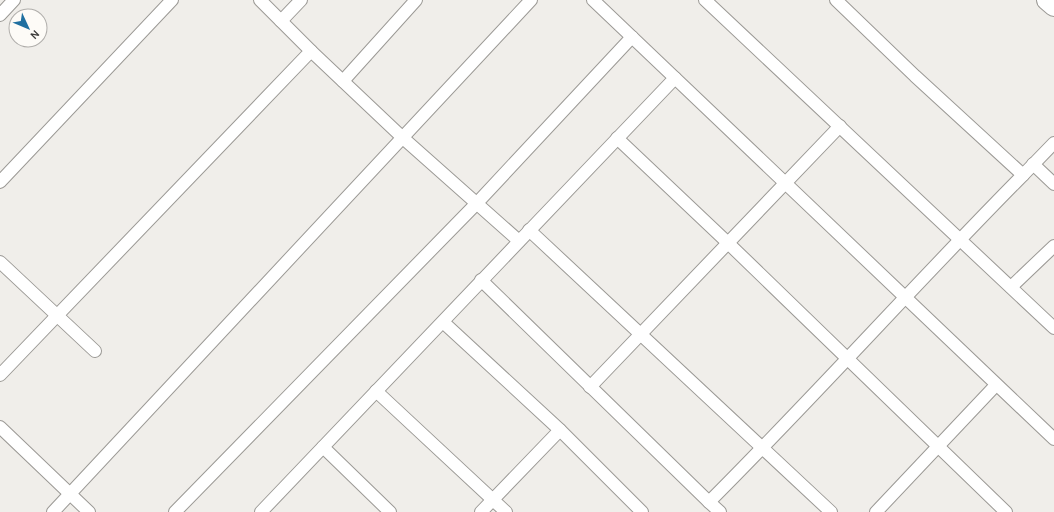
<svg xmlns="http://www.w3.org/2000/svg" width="1054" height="512" font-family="Karla,sans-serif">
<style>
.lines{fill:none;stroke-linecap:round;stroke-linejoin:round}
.minor-casing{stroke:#9b9995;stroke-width:14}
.primary-casing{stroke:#9b9995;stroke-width:22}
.minor{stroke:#fff;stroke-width:12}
.primary{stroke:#fff;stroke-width:20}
</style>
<rect width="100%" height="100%" fill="#f0eeea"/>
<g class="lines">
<defs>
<g id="minor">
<polyline points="705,0 1054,328"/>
<polyline points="836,0 915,76 1023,175 1054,143"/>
<polyline points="0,15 14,0"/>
<polyline points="281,21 301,0"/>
<polyline points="311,51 403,138 519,241"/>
<polyline points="675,78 1054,439"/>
<polyline points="343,81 416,0"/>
<polyline points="617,138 728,243 1006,512"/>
<polyline points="1033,164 1054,184"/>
<polyline points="0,182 172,0"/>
<polyline points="529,230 831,512"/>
<polyline points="0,262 95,351"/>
<path d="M481,280L709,502C816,395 917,282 1023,175"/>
<polyline points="1011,287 1054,246"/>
<polyline points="443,322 560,430 642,512"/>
<polyline points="0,375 311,51 260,0"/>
<polyline points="590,387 840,126"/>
<polyline points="376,391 506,512"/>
<polyline points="0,427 89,512"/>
<polyline points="323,447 390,512"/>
<polyline points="709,502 720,512"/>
<polyline points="53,512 531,0"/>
<polyline points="175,512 477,203 632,37"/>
<polyline points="261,512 675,78 593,0"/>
<polyline points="481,512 560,430"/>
<polyline points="876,512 996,385"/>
</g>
<polyline id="primary" points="1047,0 1054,6"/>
</defs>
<!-- minor casing -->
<use href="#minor" class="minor-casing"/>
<!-- primary casing -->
<use href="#primary" class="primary-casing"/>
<!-- minor -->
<use href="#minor" class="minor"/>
<!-- primary -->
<use href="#primary" class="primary"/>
</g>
<!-- north arrow -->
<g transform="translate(28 28) rotate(134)"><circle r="19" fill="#fdfbf7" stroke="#b0aeab"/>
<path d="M0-3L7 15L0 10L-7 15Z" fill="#1f6fa0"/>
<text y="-6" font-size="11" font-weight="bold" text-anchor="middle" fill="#3c3b3a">N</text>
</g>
</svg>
